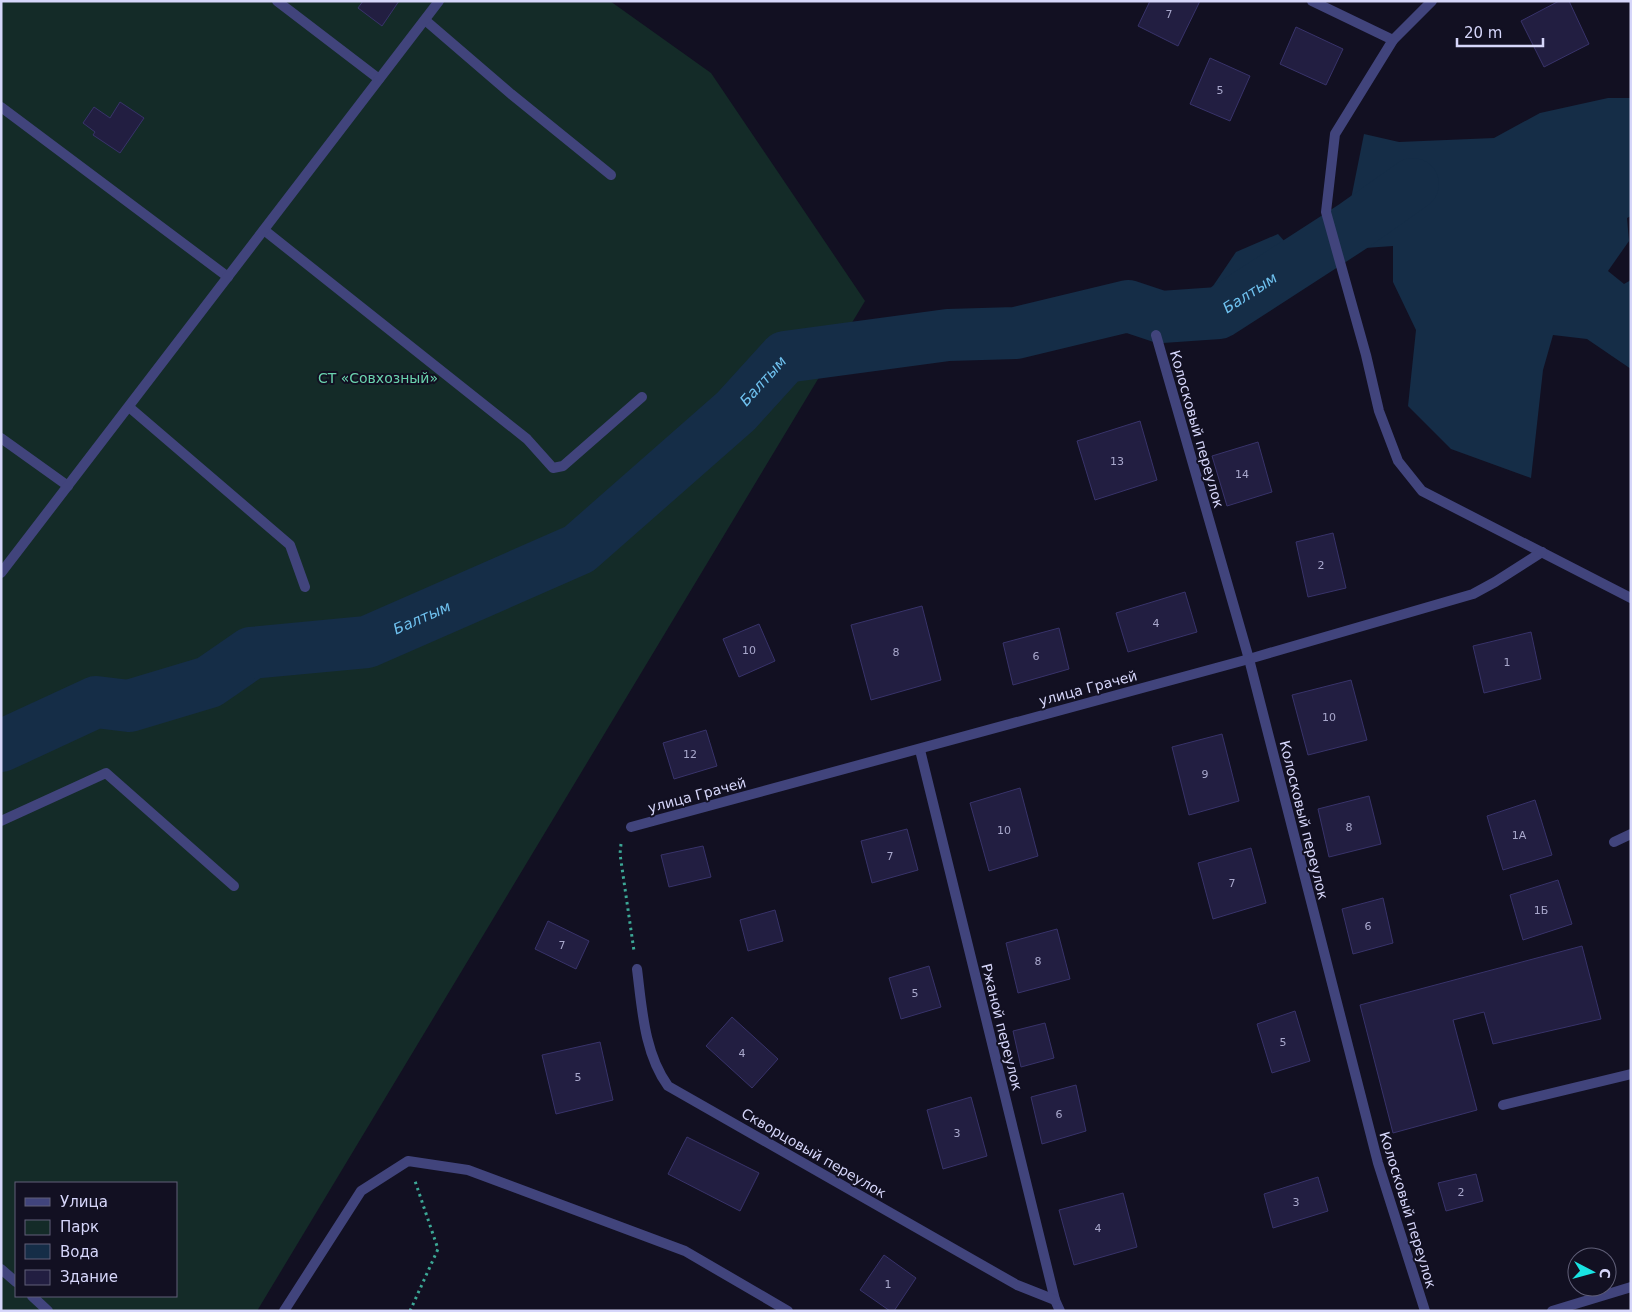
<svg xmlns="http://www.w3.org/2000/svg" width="1632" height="1312" font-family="'DejaVu Sans',sans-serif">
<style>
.green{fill:#142b28;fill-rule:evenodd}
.water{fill:#152d47}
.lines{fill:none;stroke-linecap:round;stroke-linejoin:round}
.river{stroke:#152d47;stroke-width:52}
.building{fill:#221e41;stroke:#38336a}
.path{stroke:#3ca896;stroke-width:3;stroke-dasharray:2.5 4;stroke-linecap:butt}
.lane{stroke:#41447c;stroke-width:10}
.street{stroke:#41447c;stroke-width:10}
.labels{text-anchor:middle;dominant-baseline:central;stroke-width:4;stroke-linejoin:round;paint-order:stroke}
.number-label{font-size:11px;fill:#a9a8cc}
.park-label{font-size:14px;fill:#6ad2ad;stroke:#121022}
.street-label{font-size:14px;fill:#d6d6fa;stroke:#121022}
.water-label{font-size:15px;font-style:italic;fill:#6fc1ef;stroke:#121022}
</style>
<rect width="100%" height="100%" fill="#121022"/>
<!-- green -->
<path class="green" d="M1,1H610L711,73L865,301L257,1311H1ZM16,1183H176V1296H16Z"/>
<!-- water -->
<g class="water">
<polygon points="1608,98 1631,98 1631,216 1627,218 1629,241 1608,271 1624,284 1631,280 1631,369 1587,339 1553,335 1543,370 1531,478 1451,449 1408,406 1416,330 1393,282 1393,246 1365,248 1349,209 1364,134 1399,142 1494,138 1540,113"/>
<polygon points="1278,234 1309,269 1283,298 1229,333 1209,292 1236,252"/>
</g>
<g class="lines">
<!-- river -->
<path class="river" id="s1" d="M1,746L96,702L129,706L209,682L251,653L367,642L579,549L736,411L785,357L948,335L1016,333L1128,306L1161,317L1219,313L1355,225L1413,184"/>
</g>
<!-- building -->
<g class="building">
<polygon points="363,1 399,1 382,26 358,8"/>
<polygon points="1150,1 1200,1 1178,46 1138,26"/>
<polygon points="1559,1 1569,1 1589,44 1544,67 1521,21"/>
<polygon points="1296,27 1343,49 1326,85 1280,64"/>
<polygon points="1210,58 1250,76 1230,121 1190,104"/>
<polygon points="120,102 144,118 120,153 93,135 95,132 83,123 94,107 110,118"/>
<polygon points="1140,421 1157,480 1095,500 1077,441"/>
<polygon points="1258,442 1272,492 1227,506 1212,456"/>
<polygon points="1333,533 1346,588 1308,597 1296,542"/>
<polygon points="1185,592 1197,632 1128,652 1116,613"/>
<polygon points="922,606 941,680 871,700 851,625"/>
<polygon points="759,624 775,661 739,677 723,639"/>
<polygon points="1059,628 1069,669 1013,685 1003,643"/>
<polygon points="1531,632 1541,679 1484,693 1473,646"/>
<polygon points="1351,680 1367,740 1308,755 1292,695"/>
<polygon points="706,730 717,766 674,779 663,743"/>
<polygon points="1222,734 1239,801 1189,815 1172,747"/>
<polygon points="1020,788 1038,856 989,871 970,803"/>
<polygon points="1369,796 1381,844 1329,857 1318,809"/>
<polygon points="1535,800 1552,855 1503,870 1487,816"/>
<polygon points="907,829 918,870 872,883 861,841"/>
<polygon points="703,846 711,877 669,887 661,855"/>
<polygon points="1251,848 1266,903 1213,919 1198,863"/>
<polygon points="1558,880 1572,924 1523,940 1510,895"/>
<polygon points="1383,898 1393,943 1353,954 1342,909"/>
<polygon points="775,910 783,941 748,951 740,920"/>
<polygon points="548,921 589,941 576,969 535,949"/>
<polygon points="1057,929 1070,979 1018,993 1006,943"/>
<polygon points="1582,946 1601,1019 1493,1044 1484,1012 1453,1020 1477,1110 1393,1133 1360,1005"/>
<polygon points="929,966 941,1007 901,1019 889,978"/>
<polygon points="1295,1011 1310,1061 1272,1073 1257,1024"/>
<polygon points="732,1017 778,1059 752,1088 706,1046"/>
<polygon points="1045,1023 1054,1058 1021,1067 1013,1031"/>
<polygon points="600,1042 613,1100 556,1114 542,1055"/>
<polygon points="1076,1085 1086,1131 1042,1144 1031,1097"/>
<polygon points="971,1097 987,1156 943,1169 927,1110"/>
<polygon points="687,1137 759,1173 740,1211 668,1174"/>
<polygon points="1476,1174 1483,1201 1446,1211 1438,1183"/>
<polygon points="1318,1177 1328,1211 1273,1228 1264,1194"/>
<polygon points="1123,1193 1137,1247 1074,1265 1059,1210"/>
<polygon points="884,1255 916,1278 894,1311 890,1311 860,1290"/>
</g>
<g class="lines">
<!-- path -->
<g class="path">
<polyline points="621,844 620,854 634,951"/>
<polyline points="410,1311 438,1249 415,1181"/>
</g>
<!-- lane -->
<g class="lane">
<polyline points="277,1 379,79"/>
<polyline points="425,20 511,94 611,175"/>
<polyline points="1,107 228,277"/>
<polyline points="264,230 527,439 553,468 563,466 642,397"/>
<polyline points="129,407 290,545 305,587"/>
<polyline points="1,438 68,486"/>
<polyline points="1,573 439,1"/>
<polyline points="1,821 106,773 234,886"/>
<polyline points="1614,842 1631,834"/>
<polyline points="1503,1105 1631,1074"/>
<polyline points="1,1269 16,1282"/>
<polyline points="32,1296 48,1311"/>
</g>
<!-- street -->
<g class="street">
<polyline points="1312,1 1393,40"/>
<polyline points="1432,1 1393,40 1335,134 1326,212 1366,355 1379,411 1398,461 1422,491 1631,598"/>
<polyline points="1156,335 1249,659 1378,1163 1425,1311"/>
<polyline points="920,750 1055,1300 1060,1311"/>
<polyline points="631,827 1249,659 1473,594 1495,582 1542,552"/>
<path d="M637,969C642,1008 644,1053 668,1086L1017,1285L1055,1300"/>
<polyline points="284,1311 361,1191 408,1161 468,1170 685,1251 788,1311"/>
<polyline points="1552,1311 1631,1287"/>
</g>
</g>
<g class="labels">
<!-- number labels -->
<g class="number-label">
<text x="1169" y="14">7</text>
<text x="1220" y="90">5</text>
<text x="1117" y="461">13</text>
<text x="1242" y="474">14</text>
<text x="1321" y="565">2</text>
<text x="1156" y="623">4</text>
<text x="749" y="650">10</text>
<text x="896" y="652">8</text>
<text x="1036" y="656">6</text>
<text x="1507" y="662">1</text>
<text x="1329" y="717">10</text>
<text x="690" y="754">12</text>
<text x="1205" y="774">9</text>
<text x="1349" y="827">8</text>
<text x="1004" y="830">10</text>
<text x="1519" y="835">1А</text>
<text x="890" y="856">7</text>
<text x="1232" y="883">7</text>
<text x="1541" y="910">1Б</text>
<text x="1368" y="926">6</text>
<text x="562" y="945">7</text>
<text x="1038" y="961">8</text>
<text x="915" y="993">5</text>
<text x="1283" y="1042">5</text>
<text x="742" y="1053">4</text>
<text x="578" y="1077">5</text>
<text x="1059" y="1114">6</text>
<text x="957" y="1133">3</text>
<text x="1461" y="1192">2</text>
<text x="1296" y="1202">3</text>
<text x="1098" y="1228">4</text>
<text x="888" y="1284">1</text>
</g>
<!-- park labels -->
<g class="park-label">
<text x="378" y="378">СТ «Совхозный»</text>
</g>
<!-- street labels -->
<g class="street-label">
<text transform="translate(1197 429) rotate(74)">Колосковый переулок</text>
<text transform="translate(1088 688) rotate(-15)">улица Грачей</text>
<text transform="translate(697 795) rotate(-15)">улица Грачей</text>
<text transform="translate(1304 820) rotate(76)">Колосковый переулок</text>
<text transform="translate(1002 1027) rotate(76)">Ржаной переулок</text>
<text transform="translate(814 1153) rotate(30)">Скворцовый переулок</text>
<text transform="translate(1408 1210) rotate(73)">Колосковый переулок</text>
</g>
<!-- water labels -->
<g class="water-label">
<text stroke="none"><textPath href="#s1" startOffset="1380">Балтым</textPath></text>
<text stroke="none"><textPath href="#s1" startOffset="870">Балтым</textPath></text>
<text stroke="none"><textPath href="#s1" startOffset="449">Балтым</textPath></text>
</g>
</g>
<!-- border -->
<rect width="1632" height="1312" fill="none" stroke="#d6d6fa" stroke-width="5"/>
<!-- legend -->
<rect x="15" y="1182" width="162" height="115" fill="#121022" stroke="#605f78"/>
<rect x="25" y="1198" width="25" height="8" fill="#41447c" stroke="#605f78"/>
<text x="60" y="1207" font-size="15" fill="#d6d6fa">Улица</text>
<rect x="25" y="1220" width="25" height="15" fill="#142b28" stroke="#605f78"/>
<text x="60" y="1232" font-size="15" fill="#d6d6fa">Парк</text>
<rect x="25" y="1244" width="25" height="15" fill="#152d47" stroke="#605f78"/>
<text x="60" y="1257" font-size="15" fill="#d6d6fa">Вода</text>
<rect x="25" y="1270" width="25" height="15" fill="#221e41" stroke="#605f78"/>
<text x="60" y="1282" font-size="15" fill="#d6d6fa">Здание</text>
<!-- north arrow -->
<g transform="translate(1592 1272) rotate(96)"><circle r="24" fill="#121022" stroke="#605f78"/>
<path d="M0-4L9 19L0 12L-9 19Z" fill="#19e3e2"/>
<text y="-8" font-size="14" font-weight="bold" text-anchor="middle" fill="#d6d6fa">С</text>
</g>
<!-- scale -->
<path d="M1457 38v8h86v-8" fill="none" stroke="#d6d6fa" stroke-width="2.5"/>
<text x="1464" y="38" font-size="15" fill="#d6d6fa" stroke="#121022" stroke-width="4" paint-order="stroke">20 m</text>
</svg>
